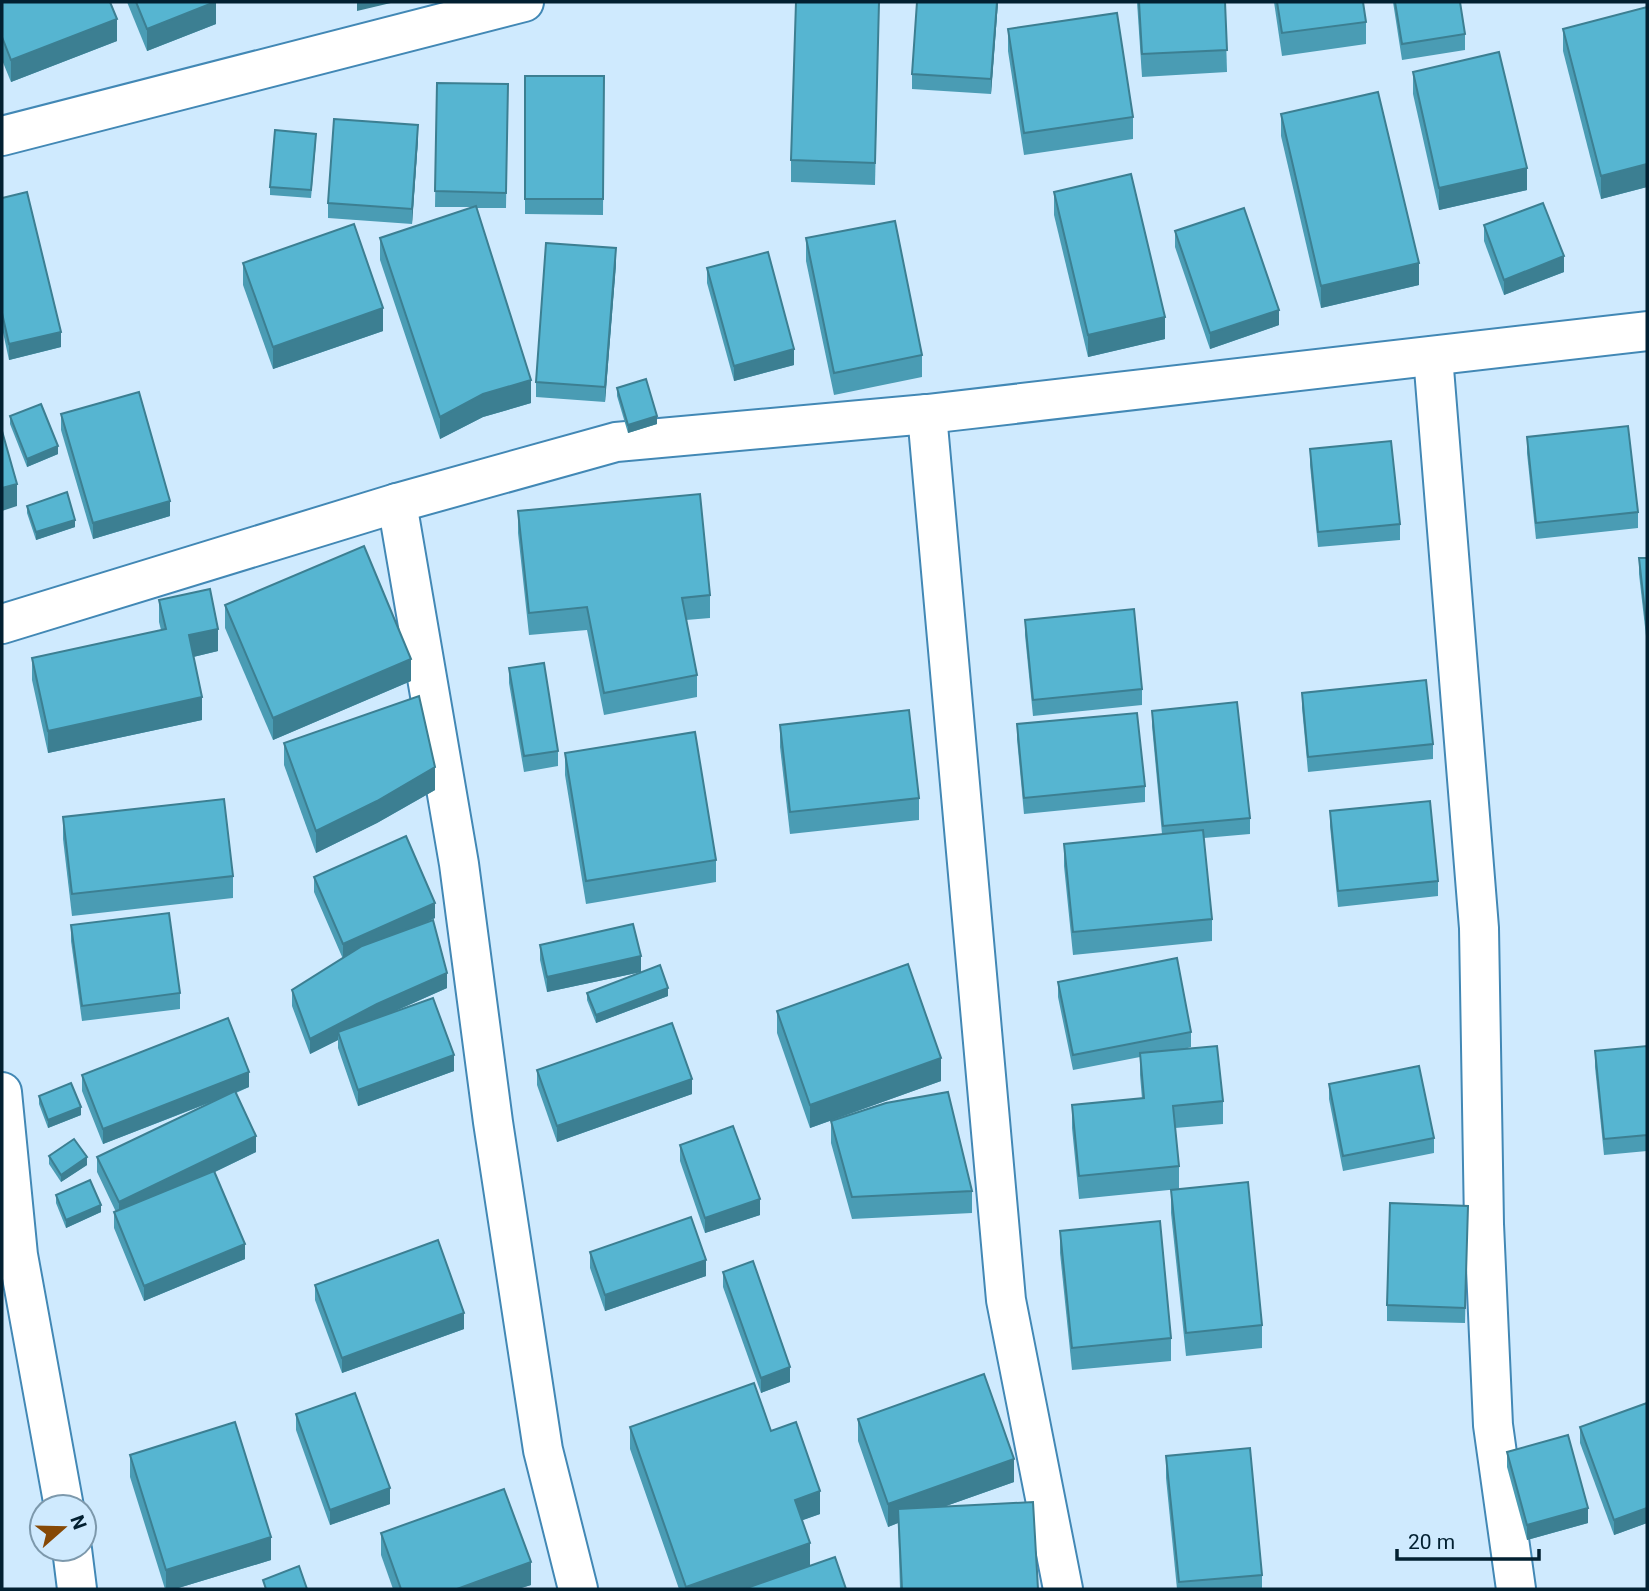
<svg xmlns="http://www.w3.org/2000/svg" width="1649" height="1591" font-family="Roboto,sans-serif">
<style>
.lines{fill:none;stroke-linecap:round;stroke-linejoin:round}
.minor-casing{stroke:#4288b5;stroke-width:42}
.minor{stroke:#fff;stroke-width:38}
.wall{fill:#4a9cb4}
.shaded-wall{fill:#3c7f92}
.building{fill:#56b5d1;stroke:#3c7f92;stroke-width:2}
</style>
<rect width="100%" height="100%" fill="#cfeafe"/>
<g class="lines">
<defs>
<g id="minor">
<polyline points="2,136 524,2"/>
<polyline points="1433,356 1479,928 1484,1224 1493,1425 1516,1589"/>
<polyline points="927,414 1006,1300 1063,1589"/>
<polyline points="397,503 459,864 493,1122 543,1450 578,1589"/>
<polyline points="2,624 397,503 616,442 927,414 1647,331"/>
<polyline points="2,1092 18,1255 64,1507"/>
<polyline points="72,1549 77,1589"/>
</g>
</defs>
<!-- minor casing -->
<use href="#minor" class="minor-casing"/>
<!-- minor -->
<use href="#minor" class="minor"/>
</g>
<!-- wall -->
<g class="wall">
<polygon points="2,2 117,41 11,82 2,60"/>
<polygon points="127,2 216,2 216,24 147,51"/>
<polygon points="879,2 875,185 791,182 791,160"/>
<polygon points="998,2 991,94 912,89 912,74"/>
<polygon points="1137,2 1225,2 1227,72 1142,77"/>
<polygon points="1274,2 1363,2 1366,22 1366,44 1282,56"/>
<polygon points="1393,2 1460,2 1465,34 1465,50 1402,60"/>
<polygon points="1647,7 1647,187 1601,199 1563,51 1563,29"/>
<polygon points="1008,29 1133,117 1133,139 1024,155 1008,51"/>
<polygon points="1413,72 1527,190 1439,210 1413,94"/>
<polygon points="525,76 604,76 603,215 525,214"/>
<polygon points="437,83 508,84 506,208 477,208 531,403 483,417 440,439 380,260 380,238 472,207 435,207"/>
<polygon points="1281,114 1419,285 1321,308 1281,136"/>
<polygon points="418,140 412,224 328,218 328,203"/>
<polygon points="316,142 311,198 270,195 270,187"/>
<polygon points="1054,192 1165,339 1088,357 1054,215"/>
<polygon points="2,198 61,347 9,360 2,328"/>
<polygon points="1484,225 1564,272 1504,295 1484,241"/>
<polygon points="1175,231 1279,325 1210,349 1175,247"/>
<polygon points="806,238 922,355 922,377 834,395 806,261"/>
<polygon points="243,263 383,331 273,369 243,285"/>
<polygon points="616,264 605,402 536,397 536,382"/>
<polygon points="707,268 794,365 734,381 707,283"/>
<polygon points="617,388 657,424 628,433 617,396"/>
<polygon points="61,414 170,516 93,539 61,430"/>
<polygon points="10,416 58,454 27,467 10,424"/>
<polygon points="1527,437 1638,512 1638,528 1536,539 1527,453"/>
<polygon points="1310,449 1400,524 1400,540 1318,547 1310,465"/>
<polygon points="27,506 75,527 36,540 27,513"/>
<polygon points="518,511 710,595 710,618 686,620 697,675 697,697 604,715 587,630 529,635 518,533"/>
<polygon points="1639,558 1647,558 1647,645 1639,574"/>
<polygon points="159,600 218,651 193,657 202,720 48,753 32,680 32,658 161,630 159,622"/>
<polygon points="225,605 411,681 273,740 225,628"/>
<polygon points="1025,620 1142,689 1142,705 1033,716 1025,635"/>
<polygon points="509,668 558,751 558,766 524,772 509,683"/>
<polygon points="1302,693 1433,744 1433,759 1308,772 1302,708"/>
<polygon points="1152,711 1250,818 1250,834 1204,838 1212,919 1212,941 1073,955 1064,866 1064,844 1162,834 1152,726"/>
<polygon points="1017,724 1145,786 1145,802 1024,814 1017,739"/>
<polygon points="780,725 919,798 919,820 790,834 780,747"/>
<polygon points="284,743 435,790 377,823 316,853 284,765"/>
<polygon points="565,753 716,860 716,882 586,904 565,775"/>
<polygon points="1330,811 1438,881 1438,896 1338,907 1330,826"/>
<polygon points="63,817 233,876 233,898 72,916 63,839"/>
<polygon points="314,877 435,918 429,921 447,988 391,1013 454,1071 358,1106 338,1048 338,1040 310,1054 292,1006 292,990 343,959 314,892"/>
<polygon points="71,925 180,993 180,1009 82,1021 71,941"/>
<polygon points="540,945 641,972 547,992 540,960"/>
<polygon points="1058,982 1191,1032 1191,1047 1184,1049 1223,1101 1223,1124 1175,1128 1179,1166 1179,1189 1079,1199 1072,1128 1072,1105 1142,1099 1140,1075 1140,1057 1073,1070 1058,997"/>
<polygon points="587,993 668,996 596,1023 587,1000"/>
<polygon points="777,1011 941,1081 810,1128 777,1033"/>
<polygon points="1647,1046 1647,1151 1604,1155 1595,1067 1595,1051"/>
<polygon points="537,1070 692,1094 557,1142 537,1085"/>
<polygon points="82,1075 249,1087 236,1093 256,1152 215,1172 245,1259 144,1301 114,1228 114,1212 116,1212 97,1172 97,1157 209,1103 103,1144 82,1091"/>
<polygon points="1329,1084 1434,1138 1434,1153 1343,1171 1329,1099"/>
<polygon points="39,1096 81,1115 48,1128 39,1104"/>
<polygon points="831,1121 972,1191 972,1213 852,1219 831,1143"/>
<polygon points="680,1145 760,1215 705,1233 680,1161"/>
<polygon points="49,1156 87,1165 61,1182 49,1164"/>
<polygon points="1171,1190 1262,1325 1262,1348 1186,1356 1171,1213"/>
<polygon points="56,1195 101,1212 66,1228 56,1203"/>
<polygon points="1468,1206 1465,1323 1387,1321 1387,1305"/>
<polygon points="1060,1231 1171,1338 1171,1361 1072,1370 1060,1253"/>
<polygon points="590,1252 706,1276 605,1311 590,1268"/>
<polygon points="723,1272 790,1382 761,1393 723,1287"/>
<polygon points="315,1285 464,1329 342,1373 315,1300"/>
<polygon points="1647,1403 1647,1523 1614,1535 1580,1443 1580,1427"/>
<polygon points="296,1414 390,1504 330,1525 296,1430"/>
<polygon points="858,1419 1014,1482 943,1507 1038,1589 900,1589 898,1523 888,1527 858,1441"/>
<polygon points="630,1427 771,1431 820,1514 802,1520 810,1566 743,1589 679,1589 630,1449"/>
<polygon points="1507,1452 1588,1523 1527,1540 1507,1467"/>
<polygon points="130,1455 271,1560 175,1589 165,1589 130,1477"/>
<polygon points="1166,1456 1262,1575 1262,1589 1177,1589 1166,1478"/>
<polygon points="381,1533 531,1585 518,1589 393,1589 381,1555"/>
</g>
<!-- shaded-wall -->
<g class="shaded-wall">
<polygon points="215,2 216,2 216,24 147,51 147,29"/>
<polygon points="357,2 395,2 357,11"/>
<polygon points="997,2 998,2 991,94 991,79"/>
<polygon points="117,19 117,41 11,82 11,60"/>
<polygon points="418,125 418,140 412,224 412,209"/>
<polygon points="1647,164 1647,187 1601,199 1601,176"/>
<polygon points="1527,168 1527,190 1439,210 1439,188"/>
<polygon points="616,248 616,264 605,402 605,387"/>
<polygon points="1564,256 1564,272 1504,295 1504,280"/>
<polygon points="1419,263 1419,285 1321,308 1321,286"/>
<polygon points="383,308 383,331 273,369 273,347"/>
<polygon points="1279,310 1279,325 1210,349 1210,333"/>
<polygon points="1165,317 1165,339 1088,357 1088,335"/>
<polygon points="61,332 61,347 9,360 9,344"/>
<polygon points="794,349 794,365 734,381 734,366"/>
<polygon points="531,380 531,403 483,417 440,439 440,417 483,394"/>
<polygon points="657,416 657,424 628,433 628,425"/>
<polygon points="58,446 58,454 27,467 27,459"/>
<polygon points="17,484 17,506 2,511 2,488"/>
<polygon points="170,501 170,516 93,539 93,523"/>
<polygon points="75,520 75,527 36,540 36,532"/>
<polygon points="218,629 218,651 189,658 189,635"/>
<polygon points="411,659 411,681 273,740 273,718"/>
<polygon points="202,697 202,720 48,753 48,731"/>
<polygon points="435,767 435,790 377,823 316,853 316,831"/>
<polygon points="435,903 435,918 343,959 343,944"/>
<polygon points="641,956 641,972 547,992 547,977"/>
<polygon points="447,973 447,988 377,1019 338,1032 338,1040 310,1054 310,1039 377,1004"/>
<polygon points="668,988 668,996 596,1023 596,1015"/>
<polygon points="454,1055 454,1071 358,1106 358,1090"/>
<polygon points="941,1058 941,1081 810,1128 810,1105"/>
<polygon points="249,1072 249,1087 103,1144 103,1129"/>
<polygon points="692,1079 692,1094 557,1142 557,1126"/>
<polygon points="81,1107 81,1115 48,1128 48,1120"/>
<polygon points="256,1136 256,1152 119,1218 119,1202"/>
<polygon points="87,1157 87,1165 61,1182 61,1175"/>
<polygon points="760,1199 760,1215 705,1233 705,1218"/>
<polygon points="101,1205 101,1212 66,1228 66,1220"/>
<polygon points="245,1244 245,1259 144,1301 144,1286"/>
<polygon points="706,1260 706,1276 605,1311 605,1295"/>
<polygon points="464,1313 464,1329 342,1373 342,1358"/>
<polygon points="790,1367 790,1382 761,1393 761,1378"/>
<polygon points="1014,1459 1014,1482 898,1523 898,1509 898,1523 888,1527 888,1504"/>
<polygon points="390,1488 390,1504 330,1525 330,1510"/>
<polygon points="820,1491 820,1514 795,1523 795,1500"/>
<polygon points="1588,1508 1588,1523 1527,1540 1527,1525"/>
<polygon points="1647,1508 1647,1523 1614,1535 1614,1520"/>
<polygon points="271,1537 271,1560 175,1589 166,1589 166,1570"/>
<polygon points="810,1543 810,1566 743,1589 686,1589 686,1587"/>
<polygon points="531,1562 531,1585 518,1589 457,1589"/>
</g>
<!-- building -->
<g class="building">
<polygon points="2,2 110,2 117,19 11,60 2,37"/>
<polygon points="136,2 215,2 147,29"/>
<polygon points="796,2 879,2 875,163 791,160"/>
<polygon points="917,2 997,2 991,79 912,74"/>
<polygon points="1139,2 1225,2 1227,50 1142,54"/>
<polygon points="1277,2 1363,2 1366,22 1282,33"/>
<polygon points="1395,2 1460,2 1465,34 1402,44"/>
<polygon points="1647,7 1647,164 1601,176 1563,29"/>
<polygon points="1117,13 1133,117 1024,133 1008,29"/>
<polygon points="1499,52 1527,168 1439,188 1413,72"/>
<polygon points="525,76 604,76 603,199 525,199"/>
<polygon points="437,83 508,84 506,193 435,191"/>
<polygon points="1378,92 1419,263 1321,286 1281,114"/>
<polygon points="334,119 418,125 412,209 328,203"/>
<polygon points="275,130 316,134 311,190 270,187"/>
<polygon points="1131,174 1165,317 1088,335 1054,192"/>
<polygon points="27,192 61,332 9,344 2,313 2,198"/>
<polygon points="1543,203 1564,256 1504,280 1484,225"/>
<polygon points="476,206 531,380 483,394 440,417 380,238"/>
<polygon points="1244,208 1279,310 1210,333 1175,231"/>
<polygon points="895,221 922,355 834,373 806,238"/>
<polygon points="354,224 383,308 273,347 243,263"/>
<polygon points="546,243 616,248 605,387 536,382"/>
<polygon points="768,252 794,349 734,366 707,268"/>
<polygon points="646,379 657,416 628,425 617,388"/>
<polygon points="139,392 170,501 93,523 61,414"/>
<polygon points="41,404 58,446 27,459 10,416"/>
<polygon points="1628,426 1638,512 1536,523 1527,437"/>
<polygon points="2,431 17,484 2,488"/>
<polygon points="1391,441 1400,524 1318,532 1310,449"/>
<polygon points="67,492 75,520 36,532 27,506"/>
<polygon points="700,494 710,595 682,598 697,675 604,693 587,607 529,613 518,511"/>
<polygon points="364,546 411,659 273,718 225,605"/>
<polygon points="1639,558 1647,558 1647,630"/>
<polygon points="210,589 218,629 189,635 202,697 48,731 32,658 166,629 159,600"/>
<polygon points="1134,609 1142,689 1033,700 1025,620"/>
<polygon points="544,663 558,751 524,756 509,668"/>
<polygon points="1426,680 1433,744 1308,757 1302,693"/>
<polygon points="419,696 435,767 377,801 316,831 284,743"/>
<polygon points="1237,702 1250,818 1163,826 1152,711"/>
<polygon points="909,710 919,798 790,812 780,725"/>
<polygon points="1137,713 1145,786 1024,798 1017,724"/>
<polygon points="695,732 716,860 586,881 565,753"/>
<polygon points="224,799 233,876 72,894 63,817"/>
<polygon points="1430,801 1438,881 1338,891 1330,811"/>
<polygon points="1203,830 1212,919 1073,932 1064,844"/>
<polygon points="406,836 435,903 343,944 314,877"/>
<polygon points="169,913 180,993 82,1006 71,925"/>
<polygon points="433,920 447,973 377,1004 310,1039 292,990 362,946"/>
<polygon points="633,924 641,956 547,977 540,945"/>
<polygon points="1177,958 1191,1032 1073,1055 1058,982"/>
<polygon points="908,964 941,1058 810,1105 777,1011"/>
<polygon points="660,965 668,988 596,1015 587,993"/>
<polygon points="433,998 454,1055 358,1090 338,1032"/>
<polygon points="228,1018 249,1072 103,1129 82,1075"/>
<polygon points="672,1023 692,1079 557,1126 537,1070"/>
<polygon points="1217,1046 1223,1101 1173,1106 1179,1166 1079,1176 1072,1105 1144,1098 1140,1053"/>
<polygon points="1647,1046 1647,1135 1604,1139 1595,1051"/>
<polygon points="1419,1066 1434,1138 1343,1156 1329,1084"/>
<polygon points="71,1083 81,1107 48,1120 39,1096"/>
<polygon points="235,1091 256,1136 119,1202 97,1157"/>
<polygon points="948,1092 972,1191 852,1197 831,1121 886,1103"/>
<polygon points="733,1126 760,1199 705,1218 680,1145"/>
<polygon points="74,1139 87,1157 61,1175 49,1156"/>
<polygon points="214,1171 245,1244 144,1286 114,1212"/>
<polygon points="90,1180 101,1205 66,1220 56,1195"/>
<polygon points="1248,1182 1262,1325 1186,1333 1171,1190"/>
<polygon points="1390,1203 1468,1206 1465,1308 1387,1305"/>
<polygon points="691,1217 706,1260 605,1295 590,1252"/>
<polygon points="1160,1221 1171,1338 1072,1348 1060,1231"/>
<polygon points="438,1240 464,1313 342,1358 315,1285"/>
<polygon points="753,1261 790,1367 761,1378 723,1272"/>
<polygon points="984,1374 1014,1459 888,1504 858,1419"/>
<polygon points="754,1383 771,1431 796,1422 820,1491 795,1500 810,1543 686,1587 630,1427"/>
<polygon points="355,1393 390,1488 330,1510 296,1414"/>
<polygon points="1647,1403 1647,1508 1614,1520 1580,1427"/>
<polygon points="235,1422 271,1537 166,1570 130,1455"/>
<polygon points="1568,1435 1588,1508 1527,1525 1507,1452"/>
<polygon points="1250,1448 1262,1575 1179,1582 1166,1456"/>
<polygon points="504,1489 531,1562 457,1589 401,1589 381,1533"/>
<polygon points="1033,1502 1038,1589 902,1589 898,1509"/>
<polygon points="835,1557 846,1589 744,1589"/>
<polygon points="299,1566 307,1589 266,1589 263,1580"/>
</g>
<!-- border -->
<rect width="1649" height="1591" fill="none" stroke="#022031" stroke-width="7"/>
<!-- north arrow -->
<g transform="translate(63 1528) rotate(70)"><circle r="33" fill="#cfeafe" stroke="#7d99ac" stroke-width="2"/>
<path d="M0-5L12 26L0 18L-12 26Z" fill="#864906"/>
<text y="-10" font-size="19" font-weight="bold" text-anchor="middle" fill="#022031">N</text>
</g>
<!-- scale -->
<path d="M1397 1549v10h142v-10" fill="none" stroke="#022031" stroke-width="3.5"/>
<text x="1408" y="1549" font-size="21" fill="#022031" stroke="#cfeafe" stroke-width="5" paint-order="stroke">20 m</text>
</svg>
